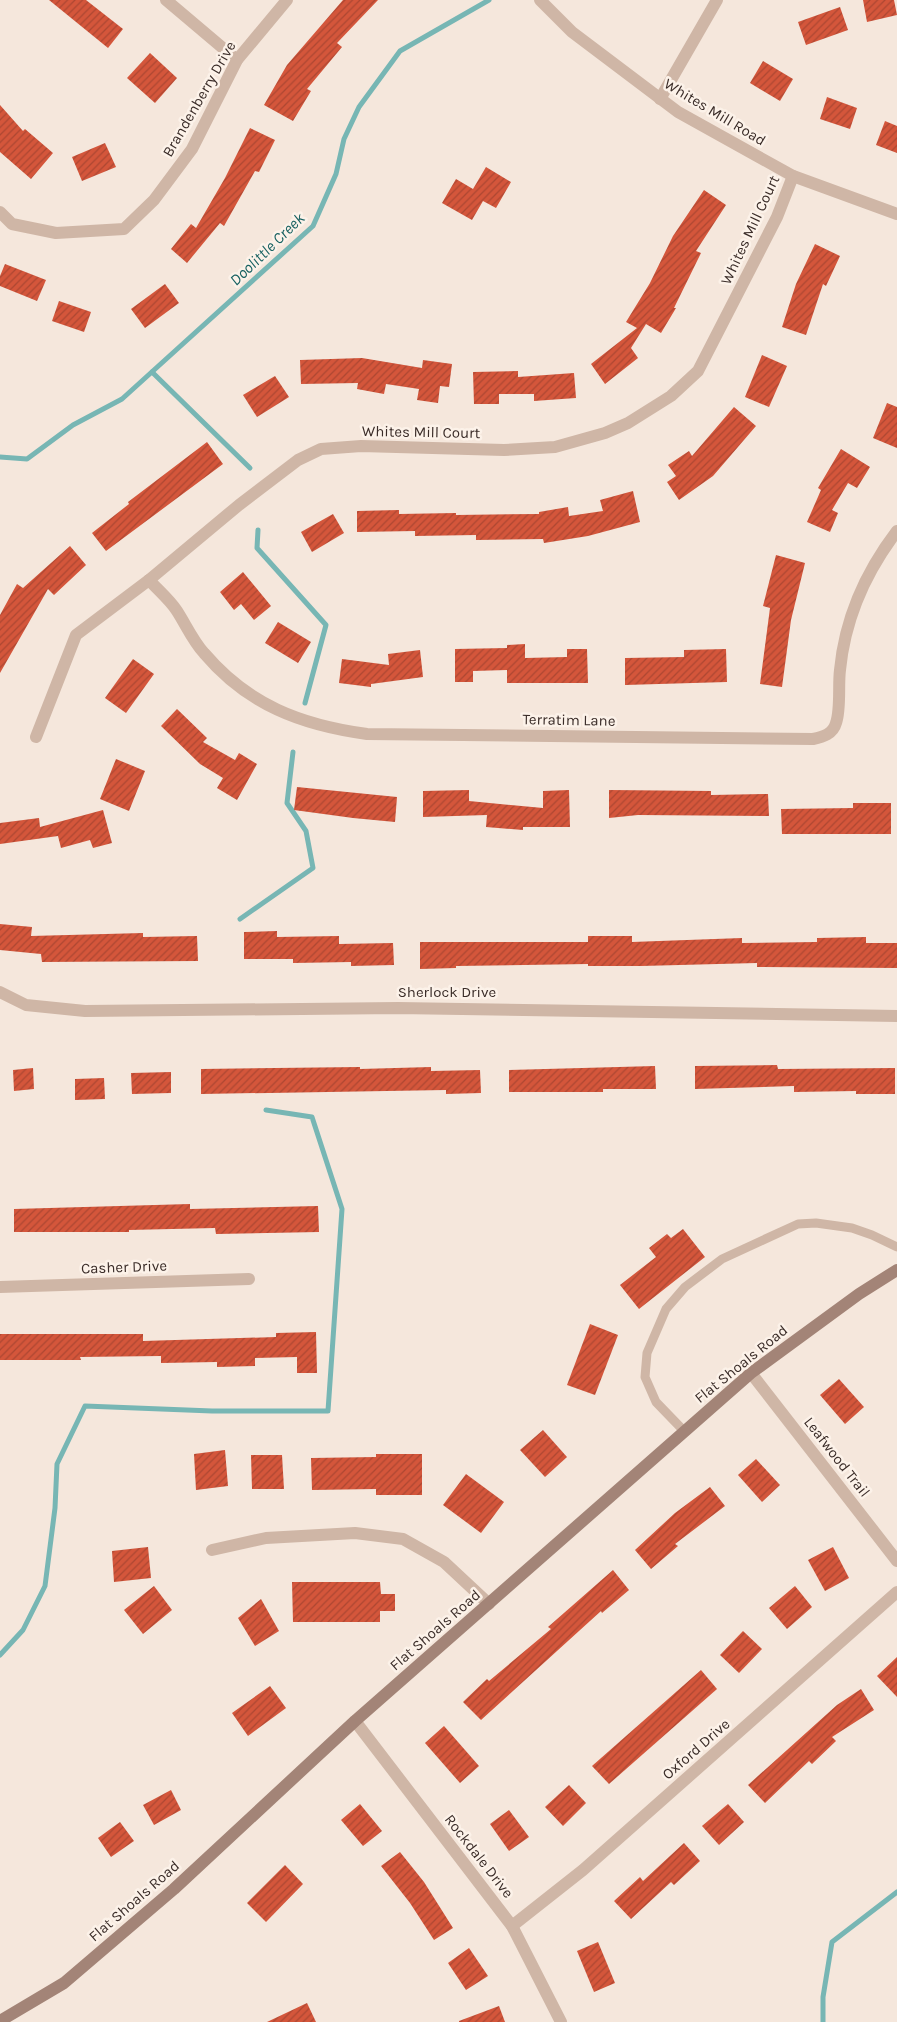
<svg xmlns="http://www.w3.org/2000/svg" width="897" height="2022" font-family="Karla,sans-serif">
<style>
.lines{fill:none;stroke-linecap:round;stroke-linejoin:round}
.stream{stroke:#77b6b4;stroke-width:5}
.building{fill:url(#building-hatch)}
.service{stroke:#cfb6a6;stroke-width:9}
.minor{stroke:#cfb6a6;stroke-width:12}
.tertiary{stroke:#cfb6a6;stroke-width:12}
.secondary{stroke:#a38477;stroke-width:12}
.labels{text-anchor:middle;dominant-baseline:central;stroke-width:5;stroke-linejoin:round;paint-order:stroke}
.street-label{font-size:15px;fill:#3a2c28;stroke:#fcf2e9}
.water-label{font-size:16px;font-style:italic;fill:#186161;stroke:#fcf2e9}
</style>
<defs>
<pattern id="building-hatch" width="6" height="6" patternUnits="userSpaceOnUse" patternTransform="scale(1.25)"><rect width="6" height="6" fill="#d4563b"/><path d="M-1 1l2-2M0 6l6-6M5 7l2-2" fill="none" stroke="#ad4732"/></pattern>
</defs>
<rect width="100%" height="100%" fill="#f5e7dc"/>
<g class="lines">
<!-- stream -->
<g class="stream">
<polyline points="152,372 250,468"/>
<polyline points="0,457 27,459 73,425 122,399 313,226 336,174 344,139 359,107 400,51 489,0"/>
<polyline points="258,530 257,548 326,625 305,703"/>
<polyline points="240,919 313,868 306,831 287,803 293,752"/>
<polyline points="0,1655 23,1630 45,1586 55,1508 57,1464 85,1406 212,1411 328,1411 342,1209 312,1117 266,1110"/>
<polyline points="823,2022 823,1997 832,1942 897,1892"/>
</g>
</g>
<!-- building -->
<g class="building">
<polygon points="49,0 86,0 123,29 108,48"/>
<polygon points="343,0 378,0 337,43 342,47 307,89 311,91 293,121 264,105 287,65"/>
<polygon points="863,0 894,0 897,15 867,22"/>
<polygon points="840,7 848,30 806,45 798,22"/>
<polygon points="150,53 177,78 155,103 127,78"/>
<polygon points="763,61 793,79 780,101 750,83"/>
<polygon points="827,97 857,108 850,129 820,119"/>
<polygon points="0,105 23,131 25,129 53,153 31,179 0,152"/>
<polygon points="885,121 897,126 897,153 876,145"/>
<polygon points="250,128 275,140 259,172 255,171 224,226 220,223 187,263 171,249 191,224 196,228 225,178"/>
<polygon points="105,143 116,167 82,181 72,157"/>
<polygon points="486,167 511,182 496,208 483,201 472,220 442,203 456,179 473,189"/>
<polygon points="704,190 726,205 696,251 701,253 674,308 676,308 661,333 646,324 631,348 638,358 605,384 591,364 637,328 626,322 650,283 673,236"/>
<polygon points="815,244 840,256 826,286 823,284 806,335 782,327 796,284"/>
<polygon points="5,264 46,280 37,301 0,286 0,276"/>
<polygon points="165,284 179,303 145,328 131,309"/>
<polygon points="59,301 91,312 84,332 52,321"/>
<polygon points="762,355 787,366 769,407 745,397"/>
<polygon points="362,358 422,368 423,360 452,364 449,387 440,386 438,403 417,400 419,389 386,384 384,394 357,389 358,383 301,384 300,360"/>
<polygon points="518,371 518,377 574,373 576,398 534,401 534,394 499,394 499,404 474,404 473,372"/>
<polygon points="275,376 289,397 257,417 243,395"/>
<polygon points="887,403 897,407 897,448 873,438"/>
<polygon points="734,407 756,426 713,476 679,500 667,482 676,476 668,465 689,451 692,456"/>
<polygon points="207,442 223,464 106,551 92,533 129,504 128,502"/>
<polygon points="841,449 870,467 857,488 848,483 832,510 838,513 830,532 807,522 821,490 818,488"/>
<polygon points="633,491 640,522 588,536 544,543 543,539 476,540 476,535 415,536 415,531 357,532 357,511 399,510 399,514 456,513 456,515 539,514 539,512 568,507 569,516 603,511 600,500"/>
<polygon points="333,514 344,533 312,552 301,532"/>
<polygon points="70,546 86,565 54,595 48,589 0,673 0,615 17,584 23,588"/>
<polygon points="776,555 805,563 791,620 782,687 760,684 770,608 763,606"/>
<polygon points="243,572 271,606 254,620 241,604 234,610 220,592"/>
<polygon points="278,622 311,642 298,663 265,643"/>
<polygon points="525,644 525,658 567,657 567,649 587,649 588,683 507,683 507,670 473,671 473,682 455,682 455,649 507,648 507,645"/>
<polygon points="726,649 727,682 625,685 625,658 684,657 684,650"/>
<polygon points="420,650 423,677 371,684 371,687 339,683 342,659 389,665 388,654"/>
<polygon points="133,659 154,674 126,713 105,698"/>
<polygon points="177,709 207,738 203,742 235,760 239,753 257,764 237,800 217,788 223,778 200,764 161,726"/>
<polygon points="116,759 145,771 129,811 100,799"/>
<polygon points="297,787 397,797 395,822 353,818 294,810"/>
<polygon points="469,790 469,801 543,808 543,791 569,790 570,827 523,827 523,830 486,827 487,815 423,817 423,791"/>
<polygon points="609,790 711,791 711,795 768,794 769,816 638,815 609,818"/>
<polygon points="853,803 891,803 891,834 782,834 781,809 853,808"/>
<polygon points="103,810 112,843 93,848 90,840 61,848 58,836 0,844 0,823 39,818 40,827"/>
<polygon points="0,924 32,927 31,936 143,933 143,937 197,936 198,961 42,962 41,954 0,950"/>
<polygon points="277,931 277,937 339,936 339,944 393,943 394,965 351,966 351,962 293,963 293,959 244,959 244,932"/>
<polygon points="588,936 632,936 632,942 742,938 742,943 817,942 817,938 866,937 866,943 897,943 897,968 757,967 757,963 641,966 588,966 588,964 456,966 456,968 420,969 420,942 588,942"/>
<polygon points="777,1065 778,1069 895,1068 895,1094 856,1094 856,1091 794,1092 794,1086 695,1089 695,1066"/>
<polygon points="655,1066 656,1089 603,1089 603,1092 509,1092 509,1070"/>
<polygon points="360,1067 360,1069 431,1067 431,1071 480,1070 481,1093 446,1094 446,1090 201,1094 201,1069"/>
<polygon points="33,1068 34,1089 14,1091 13,1070"/>
<polygon points="171,1072 171,1093 132,1094 131,1073"/>
<polygon points="104,1078 105,1099 75,1100 75,1079"/>
<polygon points="190,1204 190,1209 318,1206 319,1232 216,1234 215,1228 129,1230 129,1232 14,1232 14,1209"/>
<polygon points="683,1229 705,1257 639,1309 620,1285 656,1257 649,1248 667,1234 671,1238"/>
<polygon points="590,1324 618,1335 595,1395 567,1385"/>
<polygon points="316,1332 317,1373 297,1373 297,1357 255,1358 255,1366 217,1367 217,1362 161,1363 161,1356 80,1357 81,1360 0,1360 0,1334 143,1334 143,1341 276,1337 276,1333"/>
<polygon points="839,1379 864,1407 845,1424 820,1395"/>
<polygon points="543,1430 567,1457 545,1477 520,1450"/>
<polygon points="225,1450 228,1486 196,1490 194,1454"/>
<polygon points="376,1454 422,1454 422,1495 376,1495 376,1489 312,1490 311,1458 376,1457"/>
<polygon points="251,1455 282,1455 284,1489 252,1489"/>
<polygon points="756,1459 780,1485 762,1502 738,1475"/>
<polygon points="466,1474 504,1502 481,1533 443,1505"/>
<polygon points="710,1487 725,1506 675,1544 678,1546 651,1569 635,1550 675,1513"/>
<polygon points="148,1547 151,1578 114,1582 112,1551"/>
<polygon points="833,1547 849,1578 825,1591 808,1560"/>
<polygon points="613,1570 629,1590 602,1613 601,1611 481,1720 463,1702 487,1679 489,1681 551,1629 548,1627"/>
<polygon points="292,1582 380,1582 381,1594 395,1594 395,1611 380,1611 380,1622 293,1622"/>
<polygon points="154,1586 172,1610 143,1634 124,1610"/>
<polygon points="795,1586 812,1607 787,1629 769,1608"/>
<polygon points="261,1599 279,1631 255,1646 238,1618"/>
<polygon points="743,1631 762,1649 739,1673 720,1655"/>
<polygon points="897,1657 897,1697 877,1676"/>
<polygon points="701,1670 717,1689 609,1784 592,1766"/>
<polygon points="270,1686 286,1708 248,1736 232,1713"/>
<polygon points="861,1689 874,1710 832,1737 836,1741 812,1764 809,1761 765,1803 748,1785 837,1705"/>
<polygon points="444,1726 479,1766 460,1783 425,1743"/>
<polygon points="569,1785 586,1803 563,1826 545,1807"/>
<polygon points="171,1790 181,1810 154,1825 143,1805"/>
<polygon points="360,1804 382,1831 363,1846 341,1820"/>
<polygon points="728,1804 744,1822 719,1845 702,1826"/>
<polygon points="509,1810 529,1837 509,1851 490,1824"/>
<polygon points="120,1822 134,1841 111,1857 98,1838"/>
<polygon points="684,1843 700,1861 674,1885 671,1882 631,1919 614,1901 640,1877 643,1881"/>
<polygon points="400,1852 424,1882 453,1928 434,1940 410,1903 381,1866"/>
<polygon points="285,1865 303,1884 266,1922 247,1903"/>
<polygon points="598,1942 615,1983 594,1992 577,1951"/>
<polygon points="469,1948 488,1976 466,1990 448,1963"/>
<polygon points="307,2003 316,2022 267,2022"/>
<polygon points="499,2006 505,2022 459,2022 459,2021"/>
</g>
<g class="lines">
<!-- service -->
<polyline class="service" points="684,1431 656,1402 645,1377 647,1353 666,1309 685,1287 722,1259 798,1224 816,1223 852,1228 872,1235 897,1247"/>
<!-- minor -->
<g class="minor">
<polyline points="166,0 237,60"/>
<polyline points="660,99 717,0"/>
<polyline points="0,212 12,224 56,233 124,229 154,200 192,149 237,60 287,0"/>
<path d="M149,580C158,590 170,600 177,611C186,625 193,641 204,653C248,705 301,725 367,734L813,739C823,737 833,734 836,723C841,709 838,685 840,670C845,618 865,573 897,531"/>
<polyline points="36,737 76,635 149,580 239,505 298,460 321,449 361,446 504,450 555,447 605,433 628,423 671,396 698,371 777,217 793,176"/>
<polyline points="0,992 26,1005 85,1011 398,1008 897,1016"/>
<polyline points="0,1287 249,1279"/>
<polyline points="751,1373 897,1561"/>
<polyline points="212,1550 266,1538 355,1533 403,1539 444,1562 489,1604"/>
<polyline points="355,1721 512,1926 561,2022"/>
<polyline points="512,1926 583,1870 897,1592"/>
</g>
<!-- tertiary -->
<polyline class="tertiary" points="540,0 572,32 678,112 793,176 897,214"/>
<!-- secondary -->
<polyline class="secondary" points="0,2021 64,1983 174,1889 355,1721 751,1373 859,1294 897,1270"/>
</g>
<g class="labels">
<!-- street labels -->
<g class="street-label">
<text transform="translate(199 99) rotate(-60)">Brandenberry Drive</text>
<text transform="translate(715 112) rotate(31)">Whites Mill Road</text>
<text transform="translate(750 230) rotate(-65)">Whites Mill Court</text>
<text transform="translate(421 432) rotate(1)">Whites Mill Court</text>
<text transform="translate(569 720) rotate(1)">Terratim Lane</text>
<text x="447" y="992">Sherlock Drive</text>
<text transform="translate(124 1267) rotate(-2)">Casher Drive</text>
<text transform="translate(741 1364) rotate(-39)">Flat Shoals Road</text>
<text transform="translate(837 1457) rotate(52)">Leafwood Trail</text>
<text transform="translate(435 1630) rotate(-41)">Flat Shoals Road</text>
<text transform="translate(696 1749) rotate(-41)">Oxford Drive</text>
<text transform="translate(479 1856) rotate(52)">Rockdale Drive</text>
<text transform="translate(134 1901) rotate(-41)">Flat Shoals Road</text>
</g>
<!-- water labels -->
<g class="water-label">
<text transform="translate(267 249) rotate(-44)">Doolittle Creek</text>
</g>
</g>
</svg>
